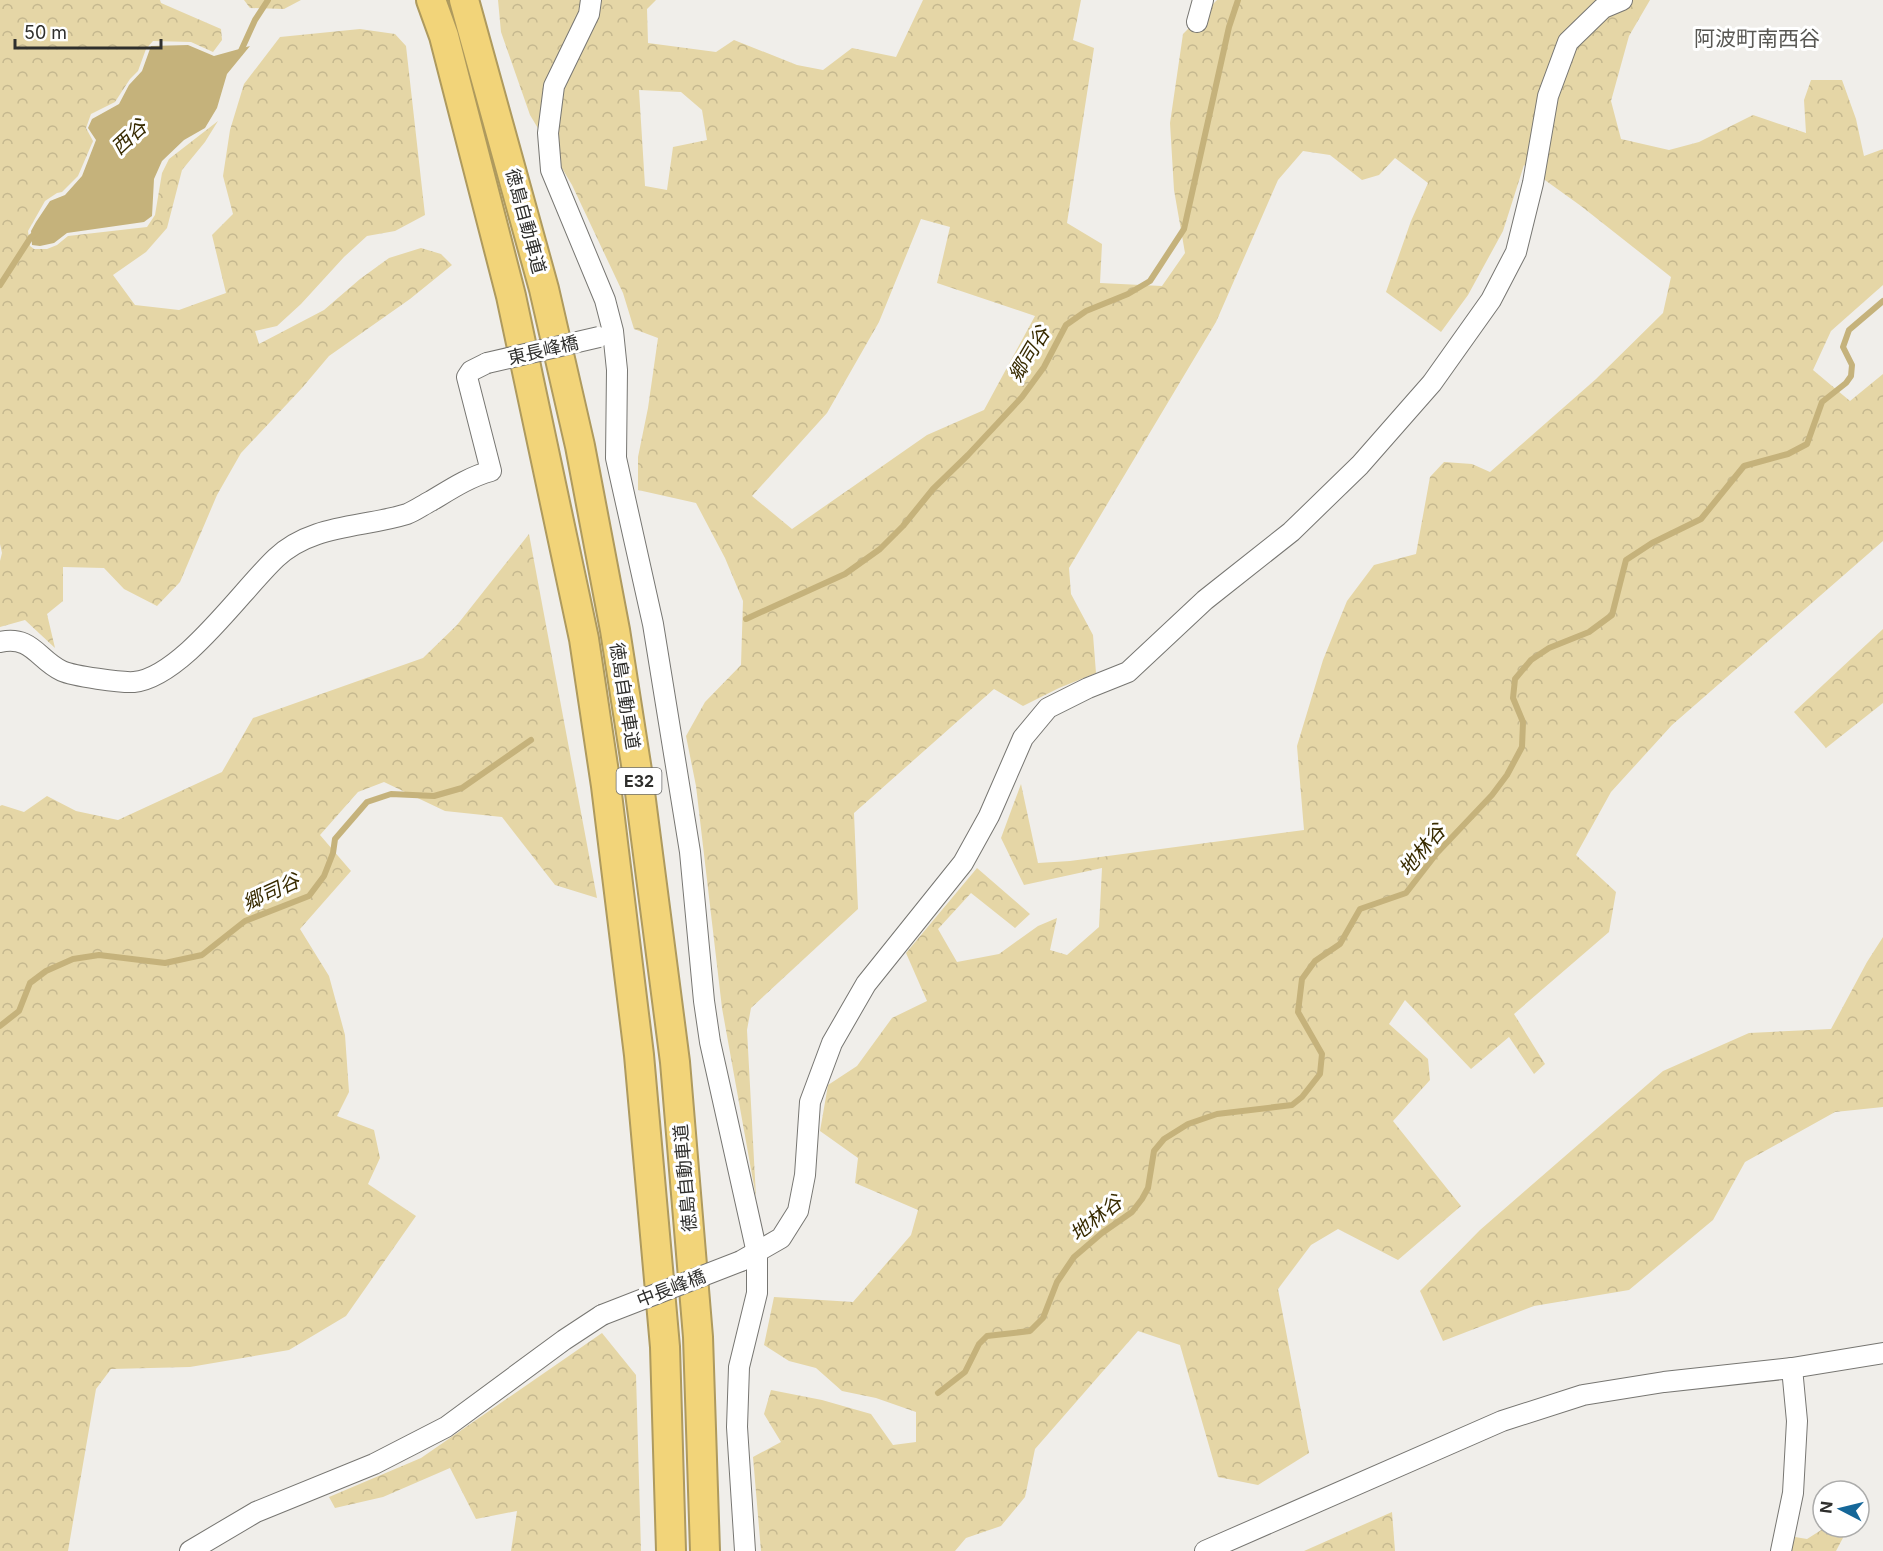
<svg xmlns="http://www.w3.org/2000/svg" width="1883" height="1551" font-family="Inter,'Noto Sans JP',sans-serif">
<style>
.forest{fill:url(#forest-crowns);fill-rule:evenodd}
.water{fill:#c5b27b}
.lines{fill:none;stroke-linecap:round;stroke-linejoin:round}
.stream{stroke:#c5b27b;stroke-width:6}
.minor-casing{stroke:#777672;stroke-width:22}
.highway-casing{stroke:#ae9a5e;stroke-width:32}
.minor{stroke:#fff;stroke-width:20}
.highway{stroke:#f2d479;stroke-width:28}
.minor-bridge-casing{stroke:#777672;stroke-width:22;stroke-linecap:butt}
.minor-bridge{stroke:#fff;stroke-width:20}
.labels{text-anchor:middle;dominant-baseline:central;stroke-width:6;stroke-linejoin:round;paint-order:stroke}
.shield{fill:#fff;stroke:#6d6d6c;stroke-width:1.5}
.shield-label{font-size:16px;font-weight:bold;fill:#2f2f2d}
.street-label{font-size:18px;fill:#2f2f2d;stroke:#fff}
.water-label{font-size:20px;font-style:italic;fill:#382b00;stroke:#fff}
.quarter-label{font-size:21px;fill:#585753;stroke:#fff}
</style>
<defs>
<pattern id="forest-crowns" width="20" height="18" patternUnits="userSpaceOnUse" patternTransform="scale(1.5)"><rect width="20" height="18" fill="#e5d6a6"/><path d="M2 6a3 3 0 1 1 6 0M12 15a3 3 0 1 1 6 0" fill="none" stroke="#c5b88f"/></pattern>
</defs>
<rect width="100%" height="100%" fill="#f0eeea"/>
<!-- forest -->
<g class="forest">
<polygon points="0,0 160,0 161,3 221,29 222,40 213,52 191,42 153,41 146,49 138,71 130,79 115,102 91,114 86,128 93,141 78,176 62,192 57,193 45,201 28,231 30,246 34,249 47,249 57,245 68,236 147,227 155,215 162,173 169,159 218,121 205,142 182,170 167,228 146,252 113,275 135,305 179,310 226,293 212,235 233,214 223,176 230,130 244,84 280,37 360,29 395,34 406,46 425,215 395,231 367,236 344,257 301,304 277,326 255,331 259,344 324,310 360,279 389,258 421,248 441,254 452,265 410,299 329,356 302,388 241,453 217,495 180,582 157,606 124,589 104,568 63,567 63,601 47,614 55,648 25,620 0,627 0,561 2,553 0,544"/>
<polygon points="244,0 301,0 284,9 250,8"/>
<path d="M498,0H656L647,9L648,43L716,52L734,40L797,65L823,70L852,48L896,57L923,0H1081L1073,40L1094,48L1067,223L1102,244L1100,283L1162,286L1185,253L1174,190L1170,123L1183,34L1217,0H1650L1629,36L1611,101L1621,139L1669,150L1699,142L1753,115L1806,133L1804,100L1811,80H1842L1856,119L1864,156L1883,149V285L1831,331L1813,370L1850,401L1883,374V541L1672,725L1611,792L1576,855L1616,892L1609,932L1514,1014L1545,1064L1534,1074L1509,1037L1471,1069L1405,1000L1389,1024L1428,1059L1430,1080L1393,1121L1461,1206L1398,1260L1338,1229L1311,1245L1278,1289L1309,1453L1258,1485L1218,1477L1180,1345L1138,1331L1035,1449L1025,1497L1001,1526L966,1538L955,1551H761L753,1457L781,1442L764,1414L771,1390L822,1400L871,1414L893,1445L916,1442V1412L876,1398L842,1391L816,1368L789,1361L764,1345L774,1297L853,1302L911,1235L918,1210L855,1183L858,1158L820,1131L828,1085L857,1066L892,1018L927,1001L906,953L977,868L1030,914L1015,928L971,893L938,929L957,962L999,954L1038,926L1057,918L1050,950L1067,955L1099,927L1102,868L1024,885L1001,838L1021,784L1038,863L1070,861L1304,830L1297,746L1323,660L1347,601L1374,565L1416,554L1430,477L1444,462L1472,464L1490,472L1596,379L1663,313L1671,277L1581,206L1524,165L1503,231L1468,295L1441,332L1386,292L1411,221L1428,183L1395,158L1379,175L1362,180L1330,155L1303,151L1278,180L1216,322L1069,568L1071,594L1093,635L1096,673L1059,688L1023,706L994,689L854,813L858,909L751,1008L747,1030L756,1197L722,1008L696,786L686,736L705,702L741,665L743,601L725,558L696,503L638,490V457L648,408L658,338L634,329L623,293L572,185L530,115L501,32ZM639,90L681,92L702,110L707,140L673,147L667,190L645,186ZM921,219L950,227L937,283L1035,316L984,410L927,435L792,529L752,496L827,413L879,322Z"/>
<polygon points="529,534 597,898 555,885 502,817 445,811 384,782 358,792 320,835 351,871 300,929 329,976 345,1035 349,1092 337,1116 374,1130 380,1158 368,1184 416,1216 346,1316 289,1350 190,1367 111,1369 96,1389 68,1551 0,1551 0,806 2,805 24,812 47,796 76,811 118,820 222,772 253,718 423,658 457,625"/>
<polygon points="1883,629 1883,703 1826,748 1794,712"/>
<polygon points="1883,937 1883,1107 1835,1112 1745,1162 1713,1220 1629,1290 1534,1306 1443,1341 1420,1291 1480,1230 1663,1071 1749,1033 1831,1029 1867,962"/>
<polygon points="602,1333 636,1375 641,1551 511,1551 517,1511 476,1519 450,1468 383,1497 335,1508 329,1497 421,1458"/>
<polygon points="1392,1512 1395,1551 1304,1551"/>
<polygon points="1826,1527 1839,1527 1845,1534 1836,1551 1791,1551 1795,1537 1807,1539"/>
</g>
<!-- water -->
<polygon class="water" points="188,45 214,56 250,46 227,74 217,108 205,128 184,140 162,161 154,179 152,216 144,222 67,233 54,243 40,246 32,245 31,231 36,222 50,201 65,195 82,176 96,140 88,128 92,119 119,104 129,85 142,71 151,46"/>
<g class="lines">
<!-- stream -->
<g class="stream">
<polyline points="240,53 255,20 268,0"/>
<polyline points="0,285 31,237 37,232"/>
<polyline points="746,619 845,574 880,549 903,526 933,489 968,455 1022,397 1044,367 1066,325 1086,311 1128,294 1150,281 1184,229 1229,27 1238,0"/>
<polyline points="0,1026 19,1011 30,983 46,971 73,959 99,955 165,963 202,955 245,921 309,896 324,876 333,853 335,839 367,802 391,794 434,796 462,788 531,740"/>
<polyline points="938,1393 965,1372 979,1344 987,1336 1030,1331 1043,1318 1057,1282 1074,1257 1102,1233 1132,1212 1142,1199 1148,1188 1154,1151 1164,1139 1188,1124 1217,1114 1292,1105 1302,1097 1320,1074 1322,1054 1298,1012 1302,979 1315,961 1340,944 1360,909 1406,893 1437,853 1492,795 1507,775 1522,747 1523,722 1513,698 1515,679 1531,660 1549,648 1589,632 1612,615 1626,560 1652,543 1701,519 1744,466 1788,454 1807,444 1822,402 1846,383 1851,376 1852,365 1843,347 1849,330 1883,301"/>
</g>
<defs>
<g id="minor">
<polyline points="591,0 589,14 554,86 548,133 551,170 605,300 613,331 617,370 616,458 653,624 690,852 704,1001 710,1042 757,1253 757,1293 739,1367 737,1427 745,1551"/>
<polyline points="1197,22 1203,0"/>
<path d="M0,642C32,635 38,660 62,671C73,676 122,683 134,682C182,677 241,591 276,558C312,524 362,528 407,514C415,511 423,505 431,501C451,489 469,477 491,471L467,377L471,371L487,363"/>
<polyline points="741,1261 781,1238 798,1211 805,1175 810,1102 832,1043 866,984 963,863 989,816 1023,738 1048,708 1088,688 1128,672 1205,600 1291,532 1360,465 1432,383 1491,300 1516,252 1533,183 1548,96 1568,42 1603,8 1622,0"/>
<polyline points="190,1551 256,1512 374,1464 446,1427 564,1340 602,1315"/>
<polyline points="1205,1551 1502,1421 1583,1395 1664,1382 1792,1368 1883,1353"/>
<polyline points="1781,1551 1793,1493 1797,1421 1792,1368"/>
</g>
<g id="highway">
<polyline points="431,0 444,36 511,296 584,639 606,786 639,1055 665,1347 671,1551"/>
<polyline points="464,0 544,289 580,446 615,630 638,777 675,1062 698,1337 705,1551"/>
</g>
</defs>
<!-- minor casing -->
<use href="#minor" class="minor-casing"/>
<!-- highway casing -->
<use href="#highway" class="highway-casing"/>
<!-- minor -->
<use href="#minor" class="minor"/>
<!-- highway -->
<use href="#highway" class="highway"/>
<defs>
<g id="minor-bridge">
<polyline points="487,363 599,337"/>
<polyline points="602,1315 741,1261"/>
</g>
</defs>
<!-- minor-bridge casing -->
<use href="#minor-bridge" class="minor-bridge-casing"/>
<!-- minor-bridge -->
<use href="#minor-bridge" class="minor-bridge"/>
</g>
<g class="labels">
<!-- shield labels -->
<rect class="shield" x="616.5" y="768" width="45" height="26" rx="4.5"/>
<g class="shield-label">
<text x="639" y="781">E32</text>
</g>
<!-- street labels -->
<g class="street-label">
<text transform="translate(526 221) rotate(75)">徳島自動車道</text>
<text transform="translate(543 350) rotate(-13)">東長峰橋</text>
<text transform="translate(625 696) rotate(81)">徳島自動車道</text>
<text transform="translate(685 1178) rotate(-95)">徳島自動車道</text>
<text transform="translate(671 1288) rotate(-21)">中長峰橋</text>
</g>
<!-- water labels -->
<g class="water-label">
<text transform="translate(129 137) rotate(-43)">西谷</text>
<text transform="translate(1029 354) rotate(-59)">郷司谷</text>
<text transform="translate(1422 850) rotate(-50)">地林谷</text>
<text transform="translate(271 892) rotate(-25)">郷司谷</text>
<text transform="translate(1096 1218) rotate(-39)">地林谷</text>
</g>
<!-- quarter labels -->
<g class="quarter-label">
<text x="1757" y="38">阿波町南西谷</text>
</g>
</g>
<!-- north arrow -->
<g transform="translate(1841 1509) rotate(277)"><circle r="28" fill="#ffffff" stroke="#acacab" stroke-width="1.5"/>
<path d="M0-4.5L10 22L0 15L-10 22Z" fill="#156799"/>
<text y="-9" font-size="16" font-weight="bold" text-anchor="middle" fill="#2f2f2d">N</text>
</g>
<!-- scale -->
<path d="M15 39v9h146v-9" fill="none" stroke="#2f2f2d" stroke-width="3"/>
<text x="24" y="39" font-size="18" fill="#2f2f2d" stroke="#ffffff" stroke-width="4.5" paint-order="stroke">50 m</text>
</svg>
